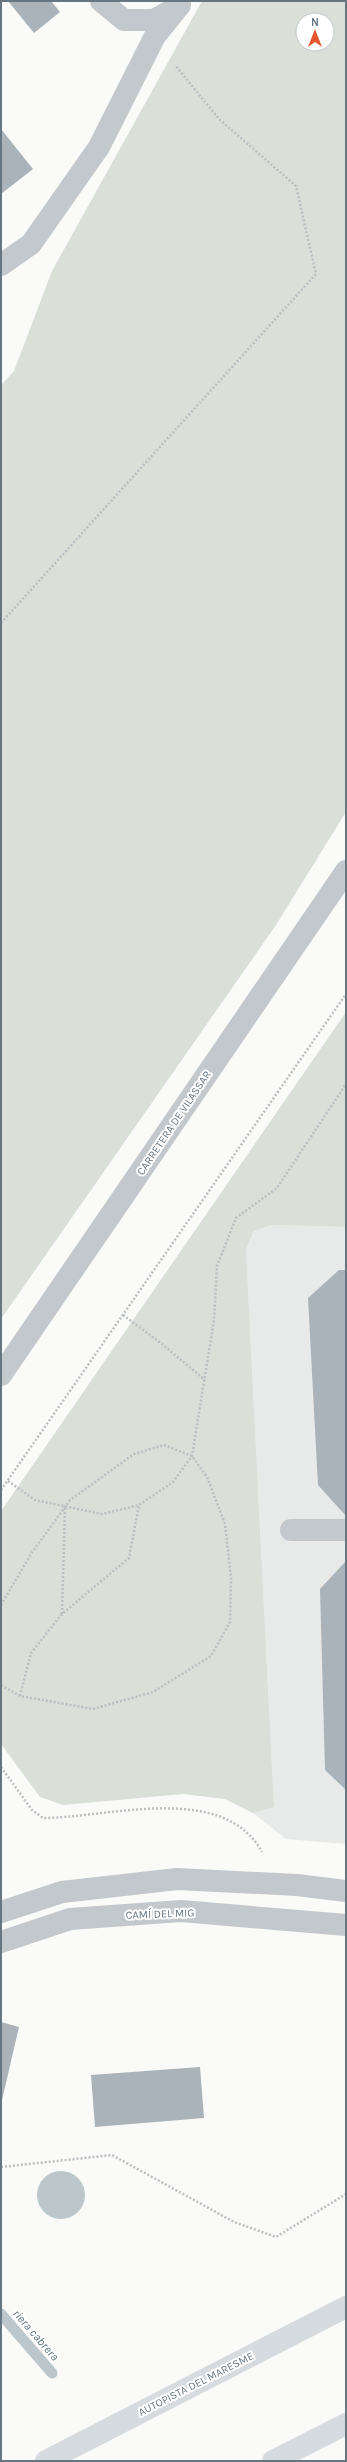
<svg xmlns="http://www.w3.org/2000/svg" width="347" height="2462" font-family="Karla,sans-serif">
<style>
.built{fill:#e8e9e9}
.green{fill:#dadfd7;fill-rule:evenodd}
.water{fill:#bbc7cb}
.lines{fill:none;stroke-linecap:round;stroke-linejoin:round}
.stream{stroke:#bbc7cb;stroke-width:11}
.building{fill:#aab3b9}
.path{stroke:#bbbfc2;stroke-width:2.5;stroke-dasharray:2 2;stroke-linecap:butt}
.minor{stroke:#c3c8cc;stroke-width:22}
.highway{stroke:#d6dbdf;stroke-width:22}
.labels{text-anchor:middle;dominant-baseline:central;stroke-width:4;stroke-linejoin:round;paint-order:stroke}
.street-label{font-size:11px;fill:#657683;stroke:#fff}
.water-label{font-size:12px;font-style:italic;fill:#60757c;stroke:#fff}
</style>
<rect width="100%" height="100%" fill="#fafaf8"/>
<!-- built -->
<polygon class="built" points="272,1225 346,1227 346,1844 286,1839 253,1813 274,1807 246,1249 254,1231"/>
<!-- green -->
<g class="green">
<path d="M202,1H346V812L276,925L1,1319V385L14,371L52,271ZM303,20H327V44H303Z"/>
<polygon points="346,1012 346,1227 272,1225 254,1231 246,1249 274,1807 253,1813 225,1799 183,1794 63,1805 40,1797 1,1744 1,1511"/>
</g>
<!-- water -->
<circle class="water" cx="61" cy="2195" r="24"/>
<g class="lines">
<!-- stream -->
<polyline class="stream" points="1,2314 52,2373"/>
</g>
<!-- building -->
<g class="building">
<polygon points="8,1 51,1 60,12 34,33"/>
<polygon points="1,129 33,169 1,194"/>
<polygon points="339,1270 346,1270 346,1516 318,1485 308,1298"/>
<polygon points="346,1561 346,1790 325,1770 320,1589"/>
<polygon points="1,2022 19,2027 2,2100 1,2100"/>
<polygon points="200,2067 204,2118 95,2127 91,2075"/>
</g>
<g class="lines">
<!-- path -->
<g class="path">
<polyline points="1,623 316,274 296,186 219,119 175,65"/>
<polyline points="123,1315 162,1344 205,1380"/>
<polyline points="8,1481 35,1500 102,1514 139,1505 173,1482 192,1456 214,1320 217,1266 236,1218 277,1188 346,1084"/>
<polyline points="1,1490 346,994"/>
<polyline points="1,1605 31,1554 70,1500 134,1454 164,1445 192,1456 207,1477 225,1524 231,1578 230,1622 211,1656 153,1692 93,1709 20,1696 1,1685"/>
<polyline points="62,1614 65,1508"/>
<polyline points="20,1696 31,1653 62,1614 129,1558 139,1505"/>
<path d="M1,1767L32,1810L43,1818C107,1818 223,1781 262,1852"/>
<polyline points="1,2167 112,2155 234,2222 276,2237 346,2194"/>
</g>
<!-- minor -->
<g class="minor">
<polyline points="101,1 124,20 154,20 174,9"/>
<polyline points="1,265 31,244 99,147 155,36 180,5 180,1"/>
<polyline points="1,1375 346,871"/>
<polyline points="291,1530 346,1530"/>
<polyline points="1,1912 62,1892 177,1879 297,1885 346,1891"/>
<polyline points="1,1942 70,1919 181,1911 346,1925"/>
</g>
<!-- highway -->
<g class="highway">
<polyline points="46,2461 346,2307"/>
<polyline points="273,2461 346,2424"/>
</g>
</g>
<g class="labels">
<!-- street labels -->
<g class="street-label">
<text transform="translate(174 1123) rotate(-56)">CARRETERA DE VILASSAR</text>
<text transform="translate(160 1914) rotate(-2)">CAMÍ DEL MIG</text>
<text transform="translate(196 2384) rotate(-27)">AUTOPISTA DEL MARESME</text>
</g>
<!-- water labels -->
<g class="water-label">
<text transform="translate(36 2335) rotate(49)">riera cabrera</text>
</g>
</g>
<!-- border -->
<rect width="347" height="2462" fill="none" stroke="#657683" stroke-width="4"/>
<!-- north arrow -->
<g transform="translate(315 32)"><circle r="19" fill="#ffffff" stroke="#c1c8cd"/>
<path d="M0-3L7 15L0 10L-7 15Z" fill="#e4572e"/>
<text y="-6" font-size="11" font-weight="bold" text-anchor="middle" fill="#657683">N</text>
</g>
</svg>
